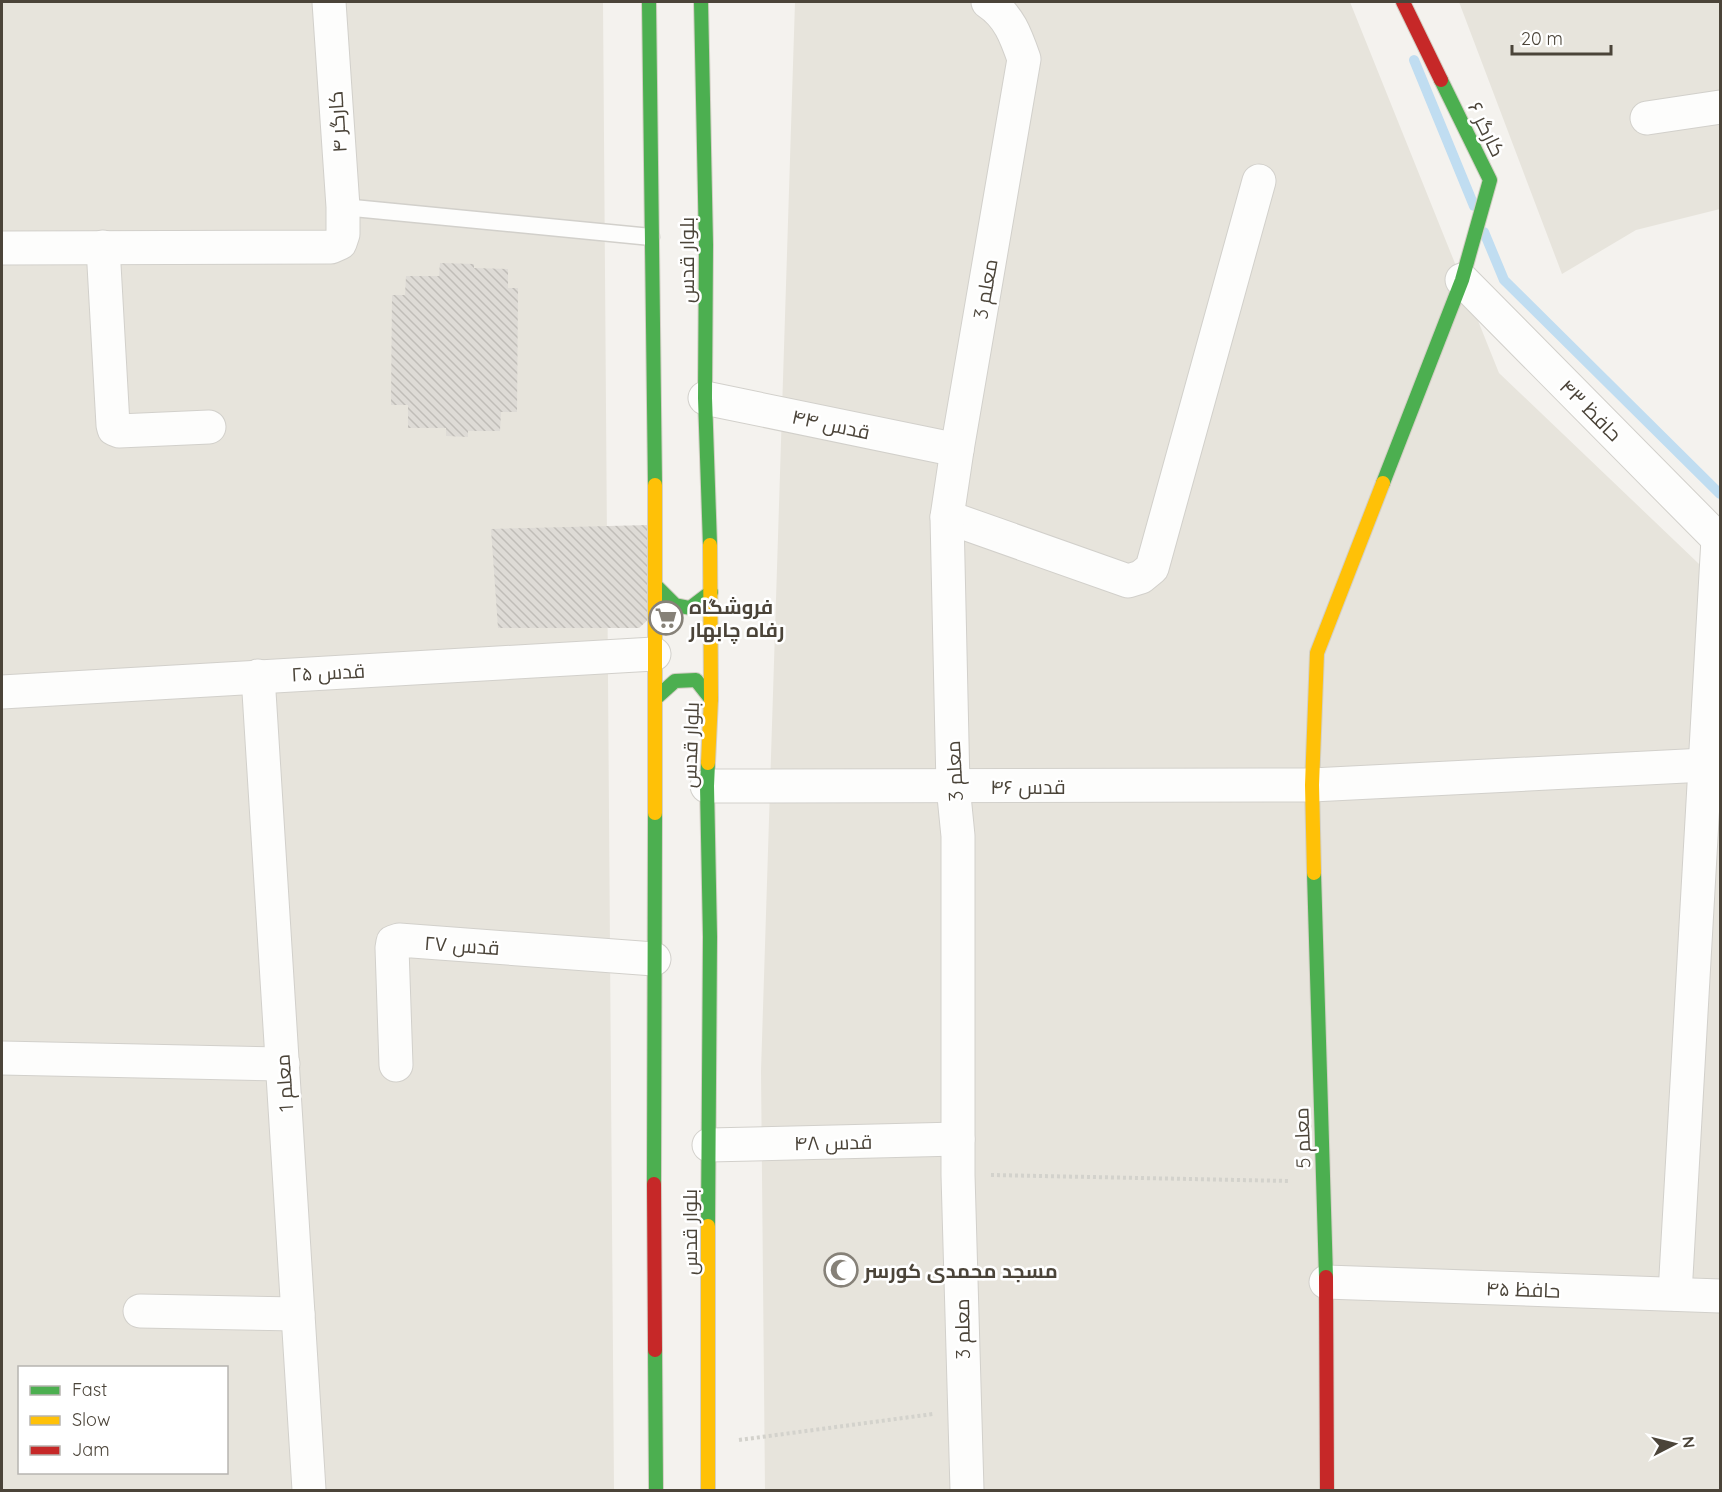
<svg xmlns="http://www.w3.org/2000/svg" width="1722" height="1492" font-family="Quicksand,Cairo,sans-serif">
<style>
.residential{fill:#e7e4dc;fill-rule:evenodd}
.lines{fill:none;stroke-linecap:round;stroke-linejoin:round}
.stream{stroke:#c0ddf1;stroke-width:10}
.building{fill:url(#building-back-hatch)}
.lane-casing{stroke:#d2d0cb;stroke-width:19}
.street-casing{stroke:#d2d0cb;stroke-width:35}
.fast-casing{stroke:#d3cfc5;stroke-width:16}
.slow-casing{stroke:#d3cfc5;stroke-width:16}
.jam-casing{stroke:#d3cfc5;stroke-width:16}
.path{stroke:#d3d2cc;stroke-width:4;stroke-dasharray:3 3;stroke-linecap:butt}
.lane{stroke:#fdfdfc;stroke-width:16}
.street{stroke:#fdfdfc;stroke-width:33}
.fast{stroke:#4caf50;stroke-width:14}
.slow{stroke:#ffc107;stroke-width:14}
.jam{stroke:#c62828;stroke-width:14}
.labels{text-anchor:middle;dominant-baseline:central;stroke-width:5;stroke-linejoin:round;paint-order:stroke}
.street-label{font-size:20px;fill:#4b4439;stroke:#fff}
.poi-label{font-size:20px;font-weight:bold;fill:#4b4439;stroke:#fff;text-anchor:start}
</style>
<defs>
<pattern id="building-back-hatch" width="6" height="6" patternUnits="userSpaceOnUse" patternTransform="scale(1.5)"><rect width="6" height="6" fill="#dedbd6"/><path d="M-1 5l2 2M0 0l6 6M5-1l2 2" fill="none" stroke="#c0bdb8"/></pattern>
</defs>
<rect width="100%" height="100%" fill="#f4f2ee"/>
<!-- residential -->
<g class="residential">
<path d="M2,2H603L614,1490H2ZM20,1368H226V1472H20Z"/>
<polygon points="795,2 1350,2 1499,373 1720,584 1720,1490 765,1490 761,1071"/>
<polygon points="1459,2 1720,2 1720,209 1636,230 1562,274"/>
</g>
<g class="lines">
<!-- stream -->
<g class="stream">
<polyline points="1414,60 1474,206"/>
<polyline points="1484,232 1504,280 1720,494"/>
</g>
</g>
<!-- building -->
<g class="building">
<polygon points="440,263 474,264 474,268 508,269 508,288 518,288 517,412 501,412 500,431 468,431 468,437 446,436 446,428 408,428 408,405 391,405 392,295 405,295 406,276 439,276"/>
<polygon points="649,525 650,618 639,628 498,628 491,529"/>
</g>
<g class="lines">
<defs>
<polyline id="lane" points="343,207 651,237"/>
<g id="street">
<polyline points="1647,118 1720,107"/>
<polyline points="103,247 113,425 114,429 119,431 209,427"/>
<polyline points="2,248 331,247 340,243 343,234 343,207 329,2"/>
<polyline points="1462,280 1720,541"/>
<polyline points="705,398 957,450"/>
<polyline points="947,517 1128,581 1141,577 1152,568 1259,181"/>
<polyline points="258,676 309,1490"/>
<polyline points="2,692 654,654"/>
<polyline points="707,786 1312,785 1705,765"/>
<polyline points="2,1058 283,1064"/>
<polyline points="396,1065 392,948 393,942 399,940 654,959"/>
<polyline points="709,1145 958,1139"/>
<polyline points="1326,1282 1720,1296"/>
<polyline points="1675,1294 1718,539"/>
<polyline points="140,1311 298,1314"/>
<path d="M967,1490L958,1175V836L953,786L947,517L957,450L1024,59C1016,36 1009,16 988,2"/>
</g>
<g id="fast">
<polyline points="649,2 655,485"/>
<polyline points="701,2 706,245 705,398 710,545"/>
<polyline points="1383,483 1462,280 1490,180 1441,80"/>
<polyline points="656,586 675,605 690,608 711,592"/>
<polyline points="656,698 675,681 696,680 711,699"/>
<polyline points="708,763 707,786 710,937 708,1226"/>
<polyline points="1314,873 1326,1277"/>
<polyline points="654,1184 655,813"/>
<polyline points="655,1350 656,1490"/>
</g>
<g id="slow">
<polyline points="655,485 655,813"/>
<polyline points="708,763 711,699 710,545"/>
<polyline points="1314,873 1312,785 1317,653 1383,483"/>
<polyline points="708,1490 708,1226"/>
</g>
<g id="jam">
<polyline points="1403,2 1441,80"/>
<polyline points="654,1184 655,1350"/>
<polyline points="1326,1277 1327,1490"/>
</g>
</defs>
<!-- lane casing -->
<use href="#lane" class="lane-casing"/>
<!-- street casing -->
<use href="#street" class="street-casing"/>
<!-- fast casing -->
<use href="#fast" class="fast-casing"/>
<!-- slow casing -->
<use href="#slow" class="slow-casing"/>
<!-- jam casing -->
<use href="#jam" class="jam-casing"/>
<!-- path -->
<g class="path">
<polyline points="991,1175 1289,1181"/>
<polyline points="739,1440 933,1414"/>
</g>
<!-- lane -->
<use href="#lane" class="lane"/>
<!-- street -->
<use href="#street" class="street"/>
<!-- fast -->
<use href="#fast" class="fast"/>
<!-- slow -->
<use href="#slow" class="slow"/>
<!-- jam -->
<use href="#jam" class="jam"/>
</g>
<!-- icons -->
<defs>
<symbol id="supermarket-ring" viewBox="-11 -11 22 22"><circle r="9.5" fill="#fff" stroke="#868178" stroke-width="1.5"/><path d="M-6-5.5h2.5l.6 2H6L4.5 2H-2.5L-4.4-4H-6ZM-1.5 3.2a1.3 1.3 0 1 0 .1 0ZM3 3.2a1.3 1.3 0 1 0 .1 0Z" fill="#868178"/></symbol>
<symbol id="mosque-ring" viewBox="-11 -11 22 22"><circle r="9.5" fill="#fff" stroke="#868178" stroke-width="1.5"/><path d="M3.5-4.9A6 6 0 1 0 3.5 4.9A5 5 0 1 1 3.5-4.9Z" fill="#868178"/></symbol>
</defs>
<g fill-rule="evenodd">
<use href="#supermarket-ring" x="647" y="599" width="38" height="38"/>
<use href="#mosque-ring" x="822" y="1251" width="38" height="38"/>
</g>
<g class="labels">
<!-- street labels -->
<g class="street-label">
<text transform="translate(337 122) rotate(-94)">کارگر ۴</text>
<text transform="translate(1487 129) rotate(64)">کارگر ۶</text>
<text transform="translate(686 260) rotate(-90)">بلوار قدس</text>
<text transform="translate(985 289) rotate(-80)">معلم 3</text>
<text transform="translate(1591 410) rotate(45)">حافظ ۴۳</text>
<text transform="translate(831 424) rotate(12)">قدس ۴۴</text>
<text transform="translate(328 672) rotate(-3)">قدس ۲۵</text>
<text transform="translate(690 745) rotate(-88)">بلوار قدس</text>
<text transform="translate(954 771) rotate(-93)">معلم 3</text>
<text x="1028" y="786">قدس ۴۶</text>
<text transform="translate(462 945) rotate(4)">قدس ۲۷</text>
<text transform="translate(284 1083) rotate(-94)">معلم 1</text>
<text transform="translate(1302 1138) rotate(-92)">معلم 5</text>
<text transform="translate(833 1142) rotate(-1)">قدس ۴۸</text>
<text transform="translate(689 1232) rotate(-90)">بلوار قدس</text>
<text transform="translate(1523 1289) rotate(2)">حافظ ۴۵</text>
<text transform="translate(962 1329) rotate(-91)">معلم 3</text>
</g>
<!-- poi labels -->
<g class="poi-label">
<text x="689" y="606">فروشگاه<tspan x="689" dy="23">رفاه چابهار</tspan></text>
<text x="864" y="1270">مسجد محمدی کورسر</text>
</g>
</g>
<!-- border -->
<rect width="1722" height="1492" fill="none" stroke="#4b4439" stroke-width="6"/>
<!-- legend -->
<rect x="18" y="1366" width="210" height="108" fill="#ffffff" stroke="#b7b4b0" stroke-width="1.5"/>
<rect x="30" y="1386" width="30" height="9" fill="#4caf50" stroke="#b7b4b0" stroke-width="1.5"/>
<text x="72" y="1396" font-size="18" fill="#4b4439">Fast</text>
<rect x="30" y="1416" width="30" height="9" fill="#ffc107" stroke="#b7b4b0" stroke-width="1.5"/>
<text x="72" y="1426" font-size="18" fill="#4b4439">Slow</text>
<rect x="30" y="1446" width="30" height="9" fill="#c62828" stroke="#b7b4b0" stroke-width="1.5"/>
<text x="72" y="1456" font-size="18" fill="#4b4439">Jam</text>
<!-- north arrow -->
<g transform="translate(1674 1444) rotate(83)" stroke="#ffffff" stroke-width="4.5" paint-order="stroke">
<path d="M0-4.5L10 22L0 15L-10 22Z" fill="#4b4439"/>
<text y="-9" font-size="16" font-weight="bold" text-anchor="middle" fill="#4b4439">N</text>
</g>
<!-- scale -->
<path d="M1512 45v9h99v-9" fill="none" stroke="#4b4439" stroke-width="3"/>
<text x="1521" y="45" font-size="18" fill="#4b4439" stroke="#ffffff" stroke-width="4.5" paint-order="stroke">20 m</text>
</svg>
